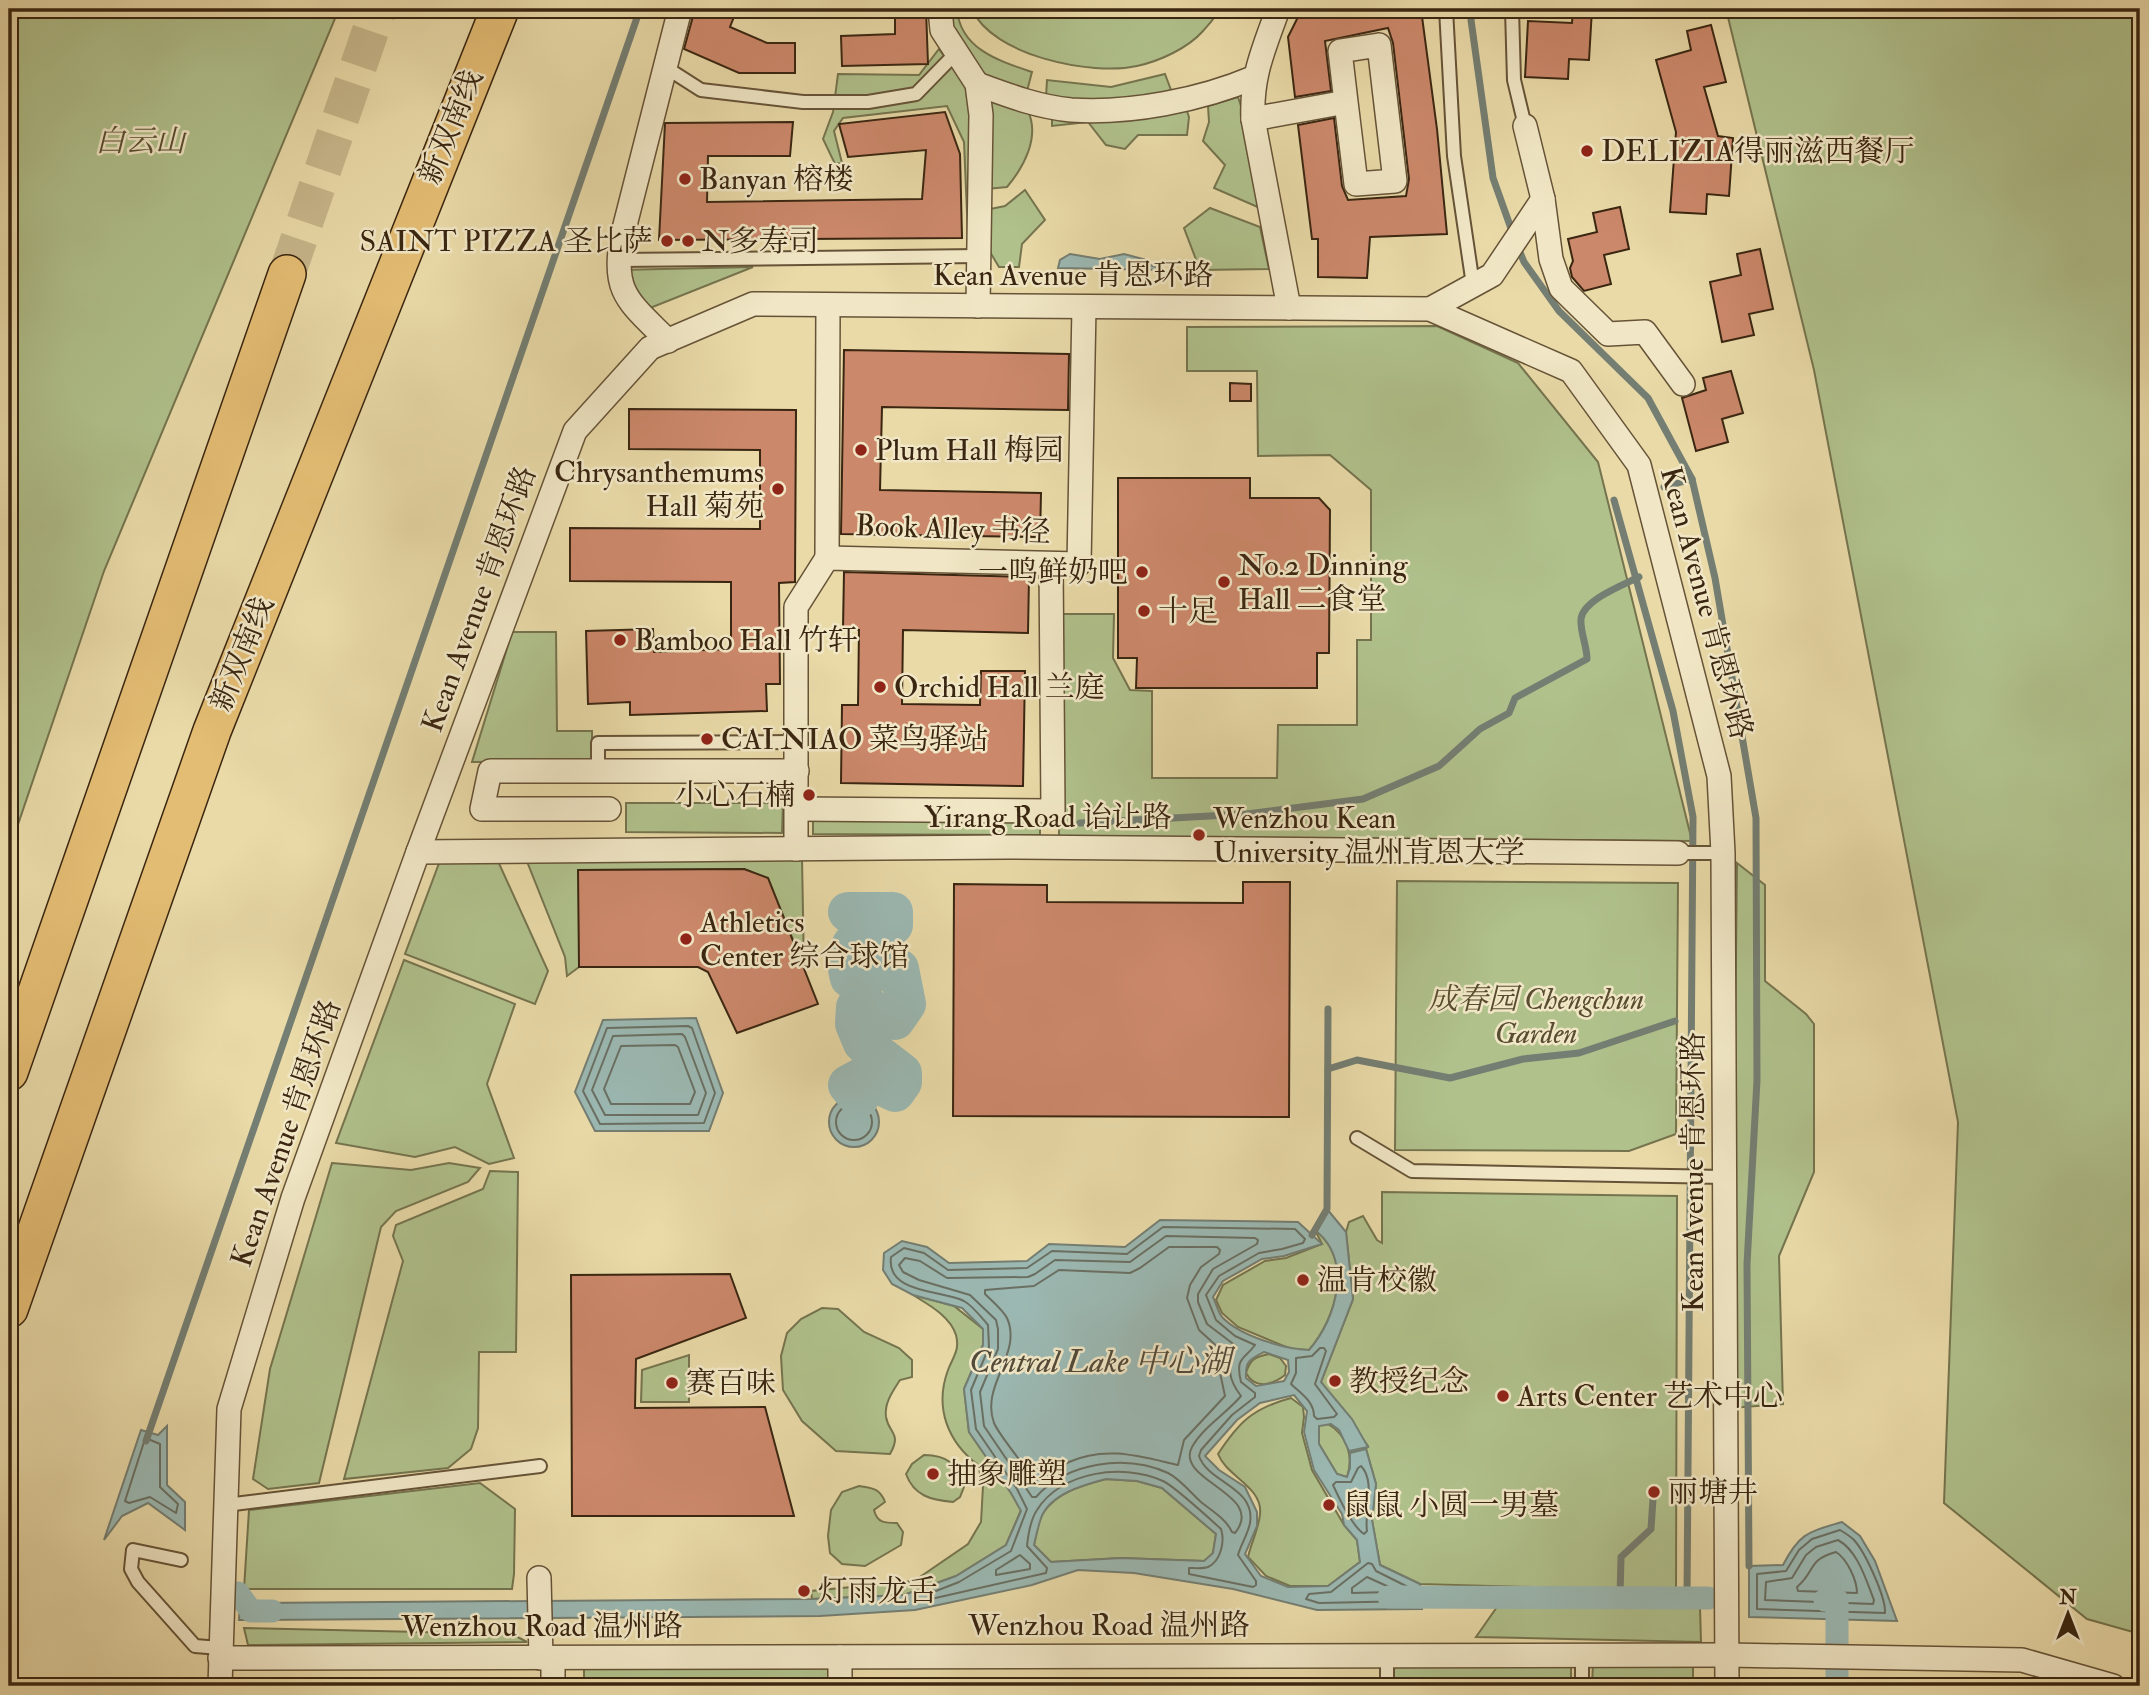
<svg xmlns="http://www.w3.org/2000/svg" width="2149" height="1695" font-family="'IM FELL Double Pica','Noto Serif SC',serif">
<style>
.green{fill:#b0c18c;stroke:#75744e;stroke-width:2}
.water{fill:#9bb8b2;stroke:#747e72;stroke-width:2;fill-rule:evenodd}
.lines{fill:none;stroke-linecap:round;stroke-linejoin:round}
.shore{stroke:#6a6f62;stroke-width:2}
.stream{stroke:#747e72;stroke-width:7}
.canal{stroke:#9bb8b2;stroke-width:23}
.river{stroke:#9bb8b2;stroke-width:40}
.building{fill:#cc886b;stroke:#3a2611;stroke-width:2}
.primary-tunnel{stroke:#c6b68a;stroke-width:37;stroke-dasharray:37 18;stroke-linecap:butt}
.lane-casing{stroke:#665337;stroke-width:16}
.street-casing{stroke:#665337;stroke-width:26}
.primary-casing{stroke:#3a2611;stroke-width:40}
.lane{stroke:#f1e7c6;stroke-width:12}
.street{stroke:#f1e7c6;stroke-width:23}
.primary{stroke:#e4bd74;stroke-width:37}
.poi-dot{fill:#8f2418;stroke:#f1e7c6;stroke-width:2.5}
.labels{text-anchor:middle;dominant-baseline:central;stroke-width:5;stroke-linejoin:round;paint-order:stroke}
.street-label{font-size:30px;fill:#3a2611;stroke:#f1e7c6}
.park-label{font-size:30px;font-style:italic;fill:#584d30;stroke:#f1e7c6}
.poi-label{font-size:30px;fill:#3a2611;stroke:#f1e7c6;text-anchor:start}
.water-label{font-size:32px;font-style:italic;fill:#524a39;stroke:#f1e7c6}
</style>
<rect width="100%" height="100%" fill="#e9daa8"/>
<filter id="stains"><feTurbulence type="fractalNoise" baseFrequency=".00286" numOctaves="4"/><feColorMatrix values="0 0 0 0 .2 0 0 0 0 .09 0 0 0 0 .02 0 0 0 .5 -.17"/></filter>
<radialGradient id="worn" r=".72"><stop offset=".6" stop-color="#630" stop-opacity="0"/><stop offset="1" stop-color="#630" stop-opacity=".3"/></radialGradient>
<!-- green -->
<g class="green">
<polygon points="9,9 339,9 104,571 9,851"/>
<path d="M949,9H957C960,49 999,61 1032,72L1027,91L979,75L952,30Z"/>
<path d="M972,9H1218C1216,18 1209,24 1203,31C1188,48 1160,61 1137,66C1092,76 992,56 972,9Z"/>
<polygon points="1726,9 2140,9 2140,1634 2087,1619 1944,1503 1958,1122 1814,370"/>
<polygon points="939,49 967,88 972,116 968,237 964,142 947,106 843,118 834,131 842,163 835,164 823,139 833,112 838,74 919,75"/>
<path d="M1165,74L1171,90C1131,107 1088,102 1046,97L1047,80L1111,87Z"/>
<path d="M988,97L1028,111C1040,137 1024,167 1007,187L987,189Z"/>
<polygon points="1238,97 1242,109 1260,208 1214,188 1225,165 1203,141 1209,122 1208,106"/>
<polygon points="1186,108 1189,117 1187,135 1138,135 1125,149 1106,145 1088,122 1052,126 1052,115"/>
<polygon points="1025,190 1045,220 1022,244 1019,267 999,267 990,252 990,209 1005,206"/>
<polygon points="1210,208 1260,227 1269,269 1200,270 1184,228"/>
<polygon points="753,267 640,312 618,270"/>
<polygon points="1437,326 1518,363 1598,462 1692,841 1059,836 1061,614 1114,614 1113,658 1130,690 1152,691 1152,778 1277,778 1278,725 1357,725 1357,640 1371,640 1371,490 1330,455 1258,456 1257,371 1187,371 1187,327"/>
<polygon points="512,632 556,632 557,731 592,731 592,761 472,762"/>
<polygon points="626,803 783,803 782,833 626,832"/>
<polygon points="813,816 1040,817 1040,835 813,834"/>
<polygon points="441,858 497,859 548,971 535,1004 405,954"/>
<polygon points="526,859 802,859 804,967 768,878 744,869 579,870 579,967 567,976 565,957"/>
<polygon points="1737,863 1765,885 1765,981 1806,1014 1814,1024 1814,1172 1779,1256 1783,1404 1731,1408"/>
<polygon points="1397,881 1678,883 1676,1134 1629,1151 1395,1150"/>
<polygon points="404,960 515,1004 487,1084 514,1158 489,1164 455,1147 415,1157 336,1143"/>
<polygon points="332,1163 411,1170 449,1163 480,1168 468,1182 396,1211 381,1227 319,1483 268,1489 253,1479 270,1369"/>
<polygon points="490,1171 518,1172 516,1352 479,1352 478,1428 471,1449 448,1468 344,1479 403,1261 393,1236 396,1225 483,1189"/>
<polygon points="1382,1192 1677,1196 1676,1591 1420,1584 1380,1565 1372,1520 1376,1484 1366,1449 1368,1446 1321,1382 1353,1299 1346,1232 1349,1222 1363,1216 1377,1240 1382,1243"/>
<path d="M1315,1230C1353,1260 1337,1317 1309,1350L1291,1349L1238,1327L1222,1313L1216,1300L1223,1285L1265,1261L1286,1258L1322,1244Z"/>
<path d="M913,1295L954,1306L983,1329V1345L964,1389L969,1432L1011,1493L1021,1510L1006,1545L956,1576L904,1595L812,1599L811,1591L914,1581L968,1544L981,1522L983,1486L978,1465C948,1442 934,1408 948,1370C953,1357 960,1350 956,1335C950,1316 929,1305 913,1295Z"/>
<path d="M822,1308L838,1309L864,1332L899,1348L912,1360V1377L900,1380C893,1391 884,1403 886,1417C889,1434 902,1433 890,1454L836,1451L802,1421L783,1390L781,1356L787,1333L801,1319Z"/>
<path d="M1269,1354L1280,1358L1286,1366L1285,1375C1272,1385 1255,1390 1246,1373C1250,1359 1255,1357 1269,1354Z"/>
<polygon points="689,1355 689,1402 641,1402 642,1370"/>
<path d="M1291,1398L1303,1407L1304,1417L1302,1433L1312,1470L1344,1525L1357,1540L1360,1562L1328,1586H1290L1266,1576L1248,1557C1251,1543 1259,1528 1260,1514C1263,1487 1227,1477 1218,1454C1239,1422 1253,1408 1291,1398Z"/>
<path d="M1328,1424C1347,1435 1354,1456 1347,1477L1337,1474L1319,1444V1425Z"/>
<path d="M924,1455C947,1455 958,1464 964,1487L960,1497L953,1502C931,1500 914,1496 906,1474L912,1464Z"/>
<path d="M1106,1479L1137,1481L1162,1488L1216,1534L1213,1553L1205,1561L1121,1558L1051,1562L1034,1545C1036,1535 1038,1522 1043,1513C1057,1492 1083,1485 1106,1479Z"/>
<polygon points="480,1483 515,1509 514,1574 512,1589 244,1589 249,1510"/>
<path d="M859,1486C872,1488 880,1488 885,1502L874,1510C877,1523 885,1523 897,1523L903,1532L901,1545L865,1566L842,1564L830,1553L828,1536L831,1510L842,1492Z"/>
<polygon points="1497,1607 1700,1607 1701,1642 1476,1637"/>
<polygon points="244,1628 512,1634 527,1642 248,1645"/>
<polygon points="1593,1663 1693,1664 1693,1686 1592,1686"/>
<rect x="1388" y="1665" width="183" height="21"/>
<polygon points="584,1666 832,1667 831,1686 584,1686"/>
<rect x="59" y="1680" width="119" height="6"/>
</g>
<!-- water -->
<g class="water">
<polygon points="1070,254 1100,259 1124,254 1147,260 1150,265 1164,270 1058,268 1060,260"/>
<polygon points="696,1018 723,1093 709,1131 595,1131 575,1092 603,1020"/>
<circle cx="854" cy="1122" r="25"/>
<path d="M1327,1209L1346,1232L1353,1299L1321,1382L1352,1419L1368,1447L1349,1451L1339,1430L1331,1424L1319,1426V1444L1337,1474L1347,1477L1350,1468V1453L1366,1449L1376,1484L1372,1520L1380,1565L1420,1584L1422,1609L1317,1610L1233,1589L1134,1573L1078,1570L1032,1585L915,1610L820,1616L239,1620L240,1603L812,1599L904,1595L956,1576L1006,1545L1021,1511L1011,1493L969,1432L964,1389L983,1345V1329L962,1308L913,1295L892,1284L883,1270L884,1253L902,1241L927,1247L949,1263L1027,1261L1049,1244L1125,1247L1160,1220L1298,1222L1322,1244L1284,1256L1262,1259L1223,1281L1213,1297C1216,1303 1218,1312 1222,1317C1240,1336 1284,1349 1309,1350C1337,1318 1353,1260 1315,1230ZM1264,1352L1288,1360L1289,1372L1284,1381L1256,1386L1246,1378C1245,1361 1250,1359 1264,1352ZM1294,1395L1307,1411L1304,1432L1314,1470L1342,1514L1344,1525L1357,1540L1360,1562L1328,1586L1288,1587L1261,1576L1245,1554L1257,1526V1512L1245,1487L1219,1470L1205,1456L1237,1420L1260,1403ZM1106,1479L1137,1481L1162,1488L1216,1534L1213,1553L1204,1561L1121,1558L1051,1562L1034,1545C1036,1536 1038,1527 1041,1518C1050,1494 1083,1485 1106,1479Z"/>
<polygon points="167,1426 167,1485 185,1502 185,1530 148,1503 122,1516 104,1540 141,1430 158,1435"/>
<path d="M1842,1522L1860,1536L1875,1561L1897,1621L1749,1617V1566L1783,1565C1800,1532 1809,1532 1842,1522Z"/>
</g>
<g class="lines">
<!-- shore -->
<g class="shore">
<polygon points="688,1026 692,1028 715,1093 704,1123 600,1124 583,1091 607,1028"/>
<polygon points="682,1034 685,1037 706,1093 698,1115 605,1115 592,1090 613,1036"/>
<polygon points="675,1045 678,1047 695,1092 690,1104 611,1104 604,1089 621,1046"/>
<circle cx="854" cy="1122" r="18"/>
<path d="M1163,1227L1295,1229L1305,1239L1303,1243L1282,1249L1259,1253L1219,1276L1206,1295L1216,1320L1235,1336L1255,1345C1244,1360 1235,1357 1241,1382L1255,1393V1397L1232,1415L1201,1450L1199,1456C1208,1483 1256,1487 1250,1523C1248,1534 1241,1544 1238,1555L1256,1581V1585L1253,1587L1189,1574V1568C1194,1568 1203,1569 1208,1567C1221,1561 1225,1541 1221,1529C1210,1519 1174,1486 1163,1481C1124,1463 1061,1471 1037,1510C1031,1519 1028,1536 1027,1546L1047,1568L1046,1573L931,1599V1593L959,1582L1011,1551L1027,1509L1017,1489L976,1429L971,1390L989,1347L988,1325C982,1318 973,1306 964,1301C942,1290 886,1294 891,1257L904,1248L924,1253L948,1270L1027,1268L1052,1251L1127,1254Z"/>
<path d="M1166,1236L1255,1238L1258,1240L1257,1244L1213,1269L1198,1294V1302L1207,1324L1236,1346C1229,1369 1226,1376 1241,1396C1227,1413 1203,1427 1192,1447C1174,1481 1267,1494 1235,1533L1232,1532C1226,1519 1212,1511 1201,1502C1191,1493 1180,1479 1168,1473C1126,1454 1067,1462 1036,1497H1032L984,1426L980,1392L998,1349V1329L996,1320L970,1295L919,1280L903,1272L899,1265L905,1258L920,1261L947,1278L1028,1277L1035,1274L1055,1260L1130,1262Z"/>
<path d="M1169,1247H1217L1220,1250L1219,1254L1201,1267L1190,1285L1187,1298L1199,1330L1222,1351L1219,1368L1225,1396L1184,1440L1178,1465C1142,1457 1106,1445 1069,1462C1058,1467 1047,1478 1035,1480C1026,1468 999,1435 994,1423C980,1385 1023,1354 1007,1318C1002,1309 992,1301 985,1294V1290L1034,1286L1059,1270L1130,1273L1140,1268Z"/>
<path d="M1320,1348H1324L1326,1351L1315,1384L1337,1414L1334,1417L1317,1419L1314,1416C1314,1401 1300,1393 1291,1384L1296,1373V1358L1312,1356Z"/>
<polygon points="148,1439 160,1444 160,1487 178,1504 176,1513 150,1497 129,1503 125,1501 144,1442"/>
<path d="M1361,1466C1376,1481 1364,1512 1367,1531L1364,1534C1352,1526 1340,1500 1333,1485L1336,1482H1351L1358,1468Z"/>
<path d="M1840,1530C1845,1533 1850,1536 1854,1540C1865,1552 1886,1597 1885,1613L1757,1609V1574L1786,1571L1799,1550L1812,1539Z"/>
<path d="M1838,1540C1858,1551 1866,1580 1874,1600L1873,1604L1765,1600L1766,1582L1792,1578L1806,1555L1816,1547Z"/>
<path d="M1836,1552C1847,1559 1857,1580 1857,1593L1798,1591L1797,1587C1816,1571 1807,1560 1836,1552Z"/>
<polygon points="1020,1555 1030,1564 1030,1569 996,1575 996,1570"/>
<polygon points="1368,1563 1372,1564 1376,1571 1412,1589 1413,1601 1319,1603 1306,1599 1309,1594 1331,1592"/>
<polygon points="1367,1577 1389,1587 1390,1592 1352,1593 1352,1588"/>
</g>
<!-- stream -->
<g class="stream">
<polyline points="1473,9 1471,20 1493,178 1513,234"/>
<polyline points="1517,245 1524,262 1559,311 1648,398 1692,479 1664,487"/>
<polyline points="1692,479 1715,578 1756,818 1757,1080 1747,1264 1749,1566"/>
<polyline points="1614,500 1673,711 1693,817 1687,1598"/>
<path d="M1080,823L1247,814L1363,799L1439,766L1480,729L1509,713L1515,698L1587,659C1587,646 1580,632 1581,619C1583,600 1623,585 1639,577"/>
<polyline points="1328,1069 1357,1060 1450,1078 1523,1059 1579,1053 1675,1021"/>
<polyline points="1312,1235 1327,1209 1328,1009"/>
<polyline points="146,1441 640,9"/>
<polyline points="1620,1597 1621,1557 1651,1529 1653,1499"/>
</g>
<!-- canal -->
<g class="canal">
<polyline points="238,1593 251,1611 272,1611"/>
<polyline points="1389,1597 1708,1598"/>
<polyline points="1825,1600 1837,1600 1837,1686"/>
</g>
<!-- river -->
<path class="river" d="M848,912H893V925C861,928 840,944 850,978L868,977L887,961L899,969L906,1004L895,1020L876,1016L870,1008L863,1003L856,1007L855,1024L863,1043L902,1073V1082L895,1092L863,1077L848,1085L859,1098"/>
</g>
<!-- building -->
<g class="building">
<polygon points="695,9 737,9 730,27 767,43 795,43 795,73 739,73 684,49"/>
<polygon points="895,9 926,9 928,64 842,66 841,36 895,34"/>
<polygon points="1302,9 1421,9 1437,129 1447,234 1370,237 1367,278 1318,277 1318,239 1312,239 1298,125 1334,118 1342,186 1348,200 1406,196 1409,179 1393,43 1388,28 1325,41 1331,91 1295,97 1288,37"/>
<polygon points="1573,9 1592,9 1589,60 1569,59 1568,79 1525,77 1528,21 1572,23"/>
<polygon points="1711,25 1726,82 1704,87 1718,136 1733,138 1729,196 1707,194 1706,214 1670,212 1676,132 1656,60 1691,50 1687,31"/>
<polygon points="945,112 960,154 962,238 659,240 665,123 793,122 790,156 708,156 707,202 922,199 926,150 848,157 839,124"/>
<polygon points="1620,207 1629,249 1604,255 1611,284 1584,291 1572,277 1570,268 1573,261 1568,239 1597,232 1593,213"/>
<polygon points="1760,249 1773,309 1749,314 1754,335 1722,342 1710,282 1741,275 1737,254"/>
<polygon points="844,350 1069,354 1068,410 882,407 880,490 1041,493 1040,537 841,534"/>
<polygon points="1731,371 1743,413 1722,419 1728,442 1696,451 1682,398 1706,390 1703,378"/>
<polygon points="1230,383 1251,384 1251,401 1230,401"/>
<polygon points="629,409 796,410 795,582 779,583 780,684 766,684 767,711 630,715 630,702 588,704 586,631 653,629 654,652 731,649 731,582 570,581 570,528 760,529 760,450 629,449"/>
<polygon points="1118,478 1250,478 1250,498 1319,498 1330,510 1329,653 1317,653 1317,688 1136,688 1137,658 1118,658"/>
<polygon points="844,572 1029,577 1028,633 903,630 902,704 980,705 981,671 1025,671 1023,786 841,783 842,705 858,705 859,630 843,629"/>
<polygon points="744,869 768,878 818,1004 737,1033 708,972 698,967 579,967 578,870"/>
<polygon points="1243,882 1290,882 1289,1117 953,1116 954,884 1047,885 1047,902 1243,903"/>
<polygon points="730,1274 746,1318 636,1359 635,1408 765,1407 794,1516 572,1516 571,1275"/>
</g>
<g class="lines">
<!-- primary-tunnel -->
<polyline class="primary-tunnel" points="287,274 378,9"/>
<defs>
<g id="lane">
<polyline points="1446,9 1454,156 1473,285"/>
<polyline points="1512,9 1514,80 1525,126"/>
<polyline points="665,67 701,90 803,102 868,102 916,94 956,53"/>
<polyline points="619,260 979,256"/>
<polyline points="598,771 598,743 797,742"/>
<polyline points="1678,853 1723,853"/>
<polyline points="1357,1138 1412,1171 1724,1177"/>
<polyline points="226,1505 540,1466"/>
<polyline points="181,1560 133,1550 131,1569 138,1582 195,1646 220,1648"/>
<polyline points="1387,1656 1387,1686"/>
<polyline points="1582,1656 1582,1686"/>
</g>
<g id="street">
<polyline points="940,9 942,30 977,84 981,115 978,306"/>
<path d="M1278,9C1264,49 1251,75 1253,119L1289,308"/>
<path d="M977,84C1007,95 1038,107 1071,110C1130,114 1201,100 1255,77"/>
<polyline points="1253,119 1346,102 1356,184 1395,181 1379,45 1340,51 1346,102"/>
<polyline points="1525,126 1543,199 1551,259 1561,288 1608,334 1645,332 1683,384"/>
<polyline points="1430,309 1492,275 1543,199"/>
<path d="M668,341C629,302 610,292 623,233L680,9"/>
<polyline points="827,558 828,305"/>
<polyline points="609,809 482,809 490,771 797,771"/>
<polyline points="797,809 1053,811 1051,564"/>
<polyline points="796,849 796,607 827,558 1079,564 1084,307"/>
<polyline points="418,852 1007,847 1678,853"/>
<polyline points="539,1578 541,1658"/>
<polyline points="220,1658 1727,1655 2022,1660 2113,1686"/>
<polyline points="553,1658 553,1686"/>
<polyline points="220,1686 229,1409 293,1198 418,852 575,431 650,348 753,304 1430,309 1571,371 1639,465 1719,776 1723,853 1727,1686"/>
<polyline points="840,1686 840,1657"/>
</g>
<g id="primary">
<polyline points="9,1072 287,274"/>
<polyline points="9,1309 212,731 500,9"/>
</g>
</defs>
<!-- lane casing -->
<use href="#lane" class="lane-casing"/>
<!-- street casing -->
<use href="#street" class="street-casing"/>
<!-- primary casing -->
<use href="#primary" class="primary-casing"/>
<!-- lane -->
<use href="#lane" class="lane"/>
<!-- street -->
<use href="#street" class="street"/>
<!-- primary -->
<use href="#primary" class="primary"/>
</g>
<!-- markers -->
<g class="poi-dot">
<circle cx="1587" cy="151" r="7"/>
<circle cx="685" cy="179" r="7"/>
<circle cx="667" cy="241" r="7"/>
<circle cx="688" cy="241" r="7"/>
<circle cx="861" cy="450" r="7"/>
<circle cx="778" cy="489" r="7"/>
<circle cx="1142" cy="572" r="7"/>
<circle cx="1224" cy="582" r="7"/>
<circle cx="1144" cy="611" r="7"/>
<circle cx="620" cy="640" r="7"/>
<circle cx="880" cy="687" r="7"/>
<circle cx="707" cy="739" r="7"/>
<circle cx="809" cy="795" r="7"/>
<circle cx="1199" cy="835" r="7"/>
<circle cx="686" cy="939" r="7"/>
<circle cx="1303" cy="1280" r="7"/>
<circle cx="1335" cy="1381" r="7"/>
<circle cx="672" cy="1383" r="7"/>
<circle cx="1503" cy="1396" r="7"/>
<circle cx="933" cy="1474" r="7"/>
<circle cx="1654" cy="1492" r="7"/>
<circle cx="1329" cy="1505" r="7"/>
<circle cx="804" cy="1591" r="7"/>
</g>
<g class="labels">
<!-- street labels -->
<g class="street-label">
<text transform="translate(451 127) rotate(-68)">新双南线</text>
<text x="1073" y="275">Kean Avenue 肯恩环路</text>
<text transform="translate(953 529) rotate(2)">Book Alley 书径</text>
<text transform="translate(479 599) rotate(-70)">Kean Avenue 肯恩环路</text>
<text transform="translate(1706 603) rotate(75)">Kean Avenue 肯恩环路</text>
<text transform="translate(242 654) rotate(-68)">新双南线</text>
<text x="1048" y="817">Yirang Road 诒让路</text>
<text transform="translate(286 1133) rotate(-71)">Kean Avenue 肯恩环路</text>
<text transform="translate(1693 1172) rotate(-90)">Kean Avenue 肯恩环路</text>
<text x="1109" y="1625">Wenzhou Road 温州路</text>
<text x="542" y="1626">Wenzhou Road 温州路</text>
</g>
<!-- park labels -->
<g class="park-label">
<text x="140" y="141">白云山</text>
<text x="1536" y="999">成春园 Chengchun<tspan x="1536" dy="34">Garden</tspan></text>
</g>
<!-- poi labels -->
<g class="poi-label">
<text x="1601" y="151">DELIZIA得丽滋西餐厅</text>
<text x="699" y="179">Banyan 榕楼</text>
<text x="653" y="241" text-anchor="end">SAINT PIZZA 圣比萨</text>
<text x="702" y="241">N多寿司</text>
<text x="875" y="450">Plum Hall 梅园</text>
<text x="764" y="472" text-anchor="end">Chrysanthemums<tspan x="764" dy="34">Hall 菊苑</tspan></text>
<text x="1238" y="565">No.2 Dinning<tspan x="1238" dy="34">Hall 二食堂</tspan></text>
<text x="1128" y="572" text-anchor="end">一鸣鲜奶吧</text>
<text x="1158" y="611">十足</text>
<text x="634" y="640">Bamboo Hall 竹轩</text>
<text x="894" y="687">Orchid Hall 兰庭</text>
<text x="721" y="739">CAI NIAO 菜鸟驿站</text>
<text x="795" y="795" text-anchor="end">小心石楠</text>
<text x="1213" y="818">Wenzhou Kean<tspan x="1213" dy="34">University 温州肯恩大学</tspan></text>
<text x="700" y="922">Athletics<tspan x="700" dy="34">Center 综合球馆</tspan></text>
<text x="1317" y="1280">温肯校徽</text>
<text x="1349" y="1381">教授纪念</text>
<text x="686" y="1383">赛百味</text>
<text x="1517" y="1396">Arts Center 艺术中心</text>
<text x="947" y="1474">抽象雕塑</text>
<text x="1668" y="1492">丽塘井</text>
<text x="1343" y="1505">鼠鼠 小圆一男墓</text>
<text x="818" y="1591">灯雨龙舌</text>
</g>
<!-- water labels -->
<g class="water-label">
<text x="1100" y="1362">Central Lake 中心湖</text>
</g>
</g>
<!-- margin -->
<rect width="2149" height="1695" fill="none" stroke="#e9daa8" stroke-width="35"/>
<rect x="10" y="10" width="2128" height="1674" fill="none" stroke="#3a2611" stroke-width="3.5"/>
<rect x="18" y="18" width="2114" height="1660" fill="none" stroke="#3a2611" stroke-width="2"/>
<!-- north arrow -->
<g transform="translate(2068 1614)" stroke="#f1e7c6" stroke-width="5" paint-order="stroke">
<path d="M0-5L12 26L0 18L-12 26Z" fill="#3a2611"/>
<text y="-10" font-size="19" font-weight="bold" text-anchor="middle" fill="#3a2611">N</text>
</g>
<rect width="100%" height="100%" filter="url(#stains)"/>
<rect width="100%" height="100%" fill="url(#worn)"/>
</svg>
